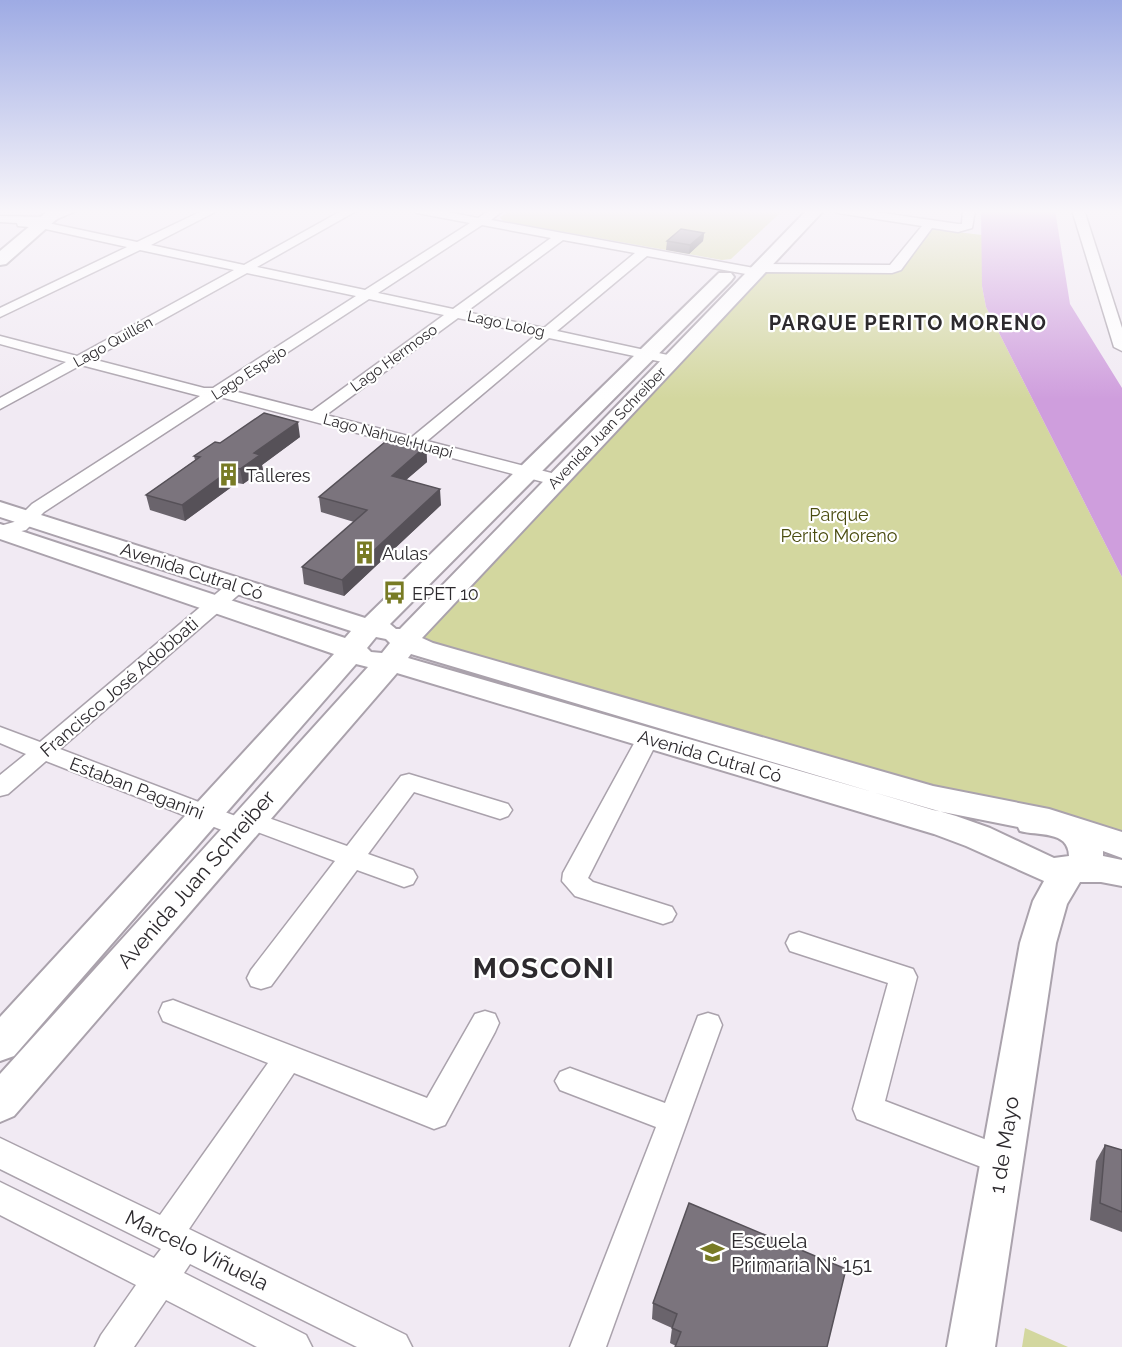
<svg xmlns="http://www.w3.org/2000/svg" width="1122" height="1347" font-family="Raleway,sans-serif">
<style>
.green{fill:#d3d79f}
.water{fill:#cf9edd}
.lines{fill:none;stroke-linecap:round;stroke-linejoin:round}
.street-casing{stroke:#aaa2ac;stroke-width:3}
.secondary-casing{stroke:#aaa2ac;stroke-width:4}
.street{fill:#fff;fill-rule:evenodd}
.secondary{fill:#fff;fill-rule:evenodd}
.wall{fill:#6a646c}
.shaded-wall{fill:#565158}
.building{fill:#7b747d;stroke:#565158;stroke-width:1.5}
.labels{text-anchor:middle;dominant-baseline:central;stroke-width:4.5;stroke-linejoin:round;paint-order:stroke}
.far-street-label{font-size:15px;fill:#2d2a2e;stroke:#fff}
.poi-label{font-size:18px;fill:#2d2a2e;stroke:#fff;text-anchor:start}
.park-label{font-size:18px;fill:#4a4c10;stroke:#fff}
.street-label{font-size:18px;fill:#2d2a2e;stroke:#fff}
.far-district-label{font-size:20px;font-weight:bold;letter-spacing:1.5px;fill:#2d2a2e;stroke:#fff}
.near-street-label{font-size:21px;fill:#2d2a2e;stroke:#fff}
.near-poi-label{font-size:21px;fill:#2d2a2e;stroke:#fff;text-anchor:start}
.near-district-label{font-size:28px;font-weight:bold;letter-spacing:1.5px;fill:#2d2a2e;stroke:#fff}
</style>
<rect width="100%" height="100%" fill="#f1eaf3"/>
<!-- green -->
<g class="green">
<polygon points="512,210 783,210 731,259 722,260 503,221 500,217"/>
<polygon points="932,229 982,235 982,286 986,307 1122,577 1122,840 422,641 421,632 764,272 901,269"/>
<polygon points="1025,1328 1068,1347 1022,1347"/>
</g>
<!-- water -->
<polygon class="water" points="981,210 1055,210 1070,304 1122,388 1122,577 986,307 982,286"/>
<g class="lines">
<defs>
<g id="street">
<path d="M62,210H78L48,223L137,242L204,210H219L151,245L244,265L343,210H358L257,267L365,290L470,223L417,213L411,210H437L478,218L490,210H504L491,220L754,268L760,264L890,265L922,226L838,213L832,210H862L958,224H962L963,210H975L972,228L958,232L932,228L901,270L892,273L763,272L757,276L647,256L557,331L677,357L679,360L677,363L672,364L549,338L427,441L563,476L565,480L563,484H551L220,397L44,512L26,530L0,536V526L14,522L32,504L200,396L81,365L0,409V398L66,362L0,344V336L77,356L234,270L140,250L0,317V308L127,247L41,228L18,226L17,223L0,222V216L46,217ZM482,225L551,238L453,309L378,293ZM563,240L635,253L544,328L466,312ZM247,273L356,296L213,388H204L92,359ZM369,299L444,315L312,411L230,390ZM458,318L536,335L412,437L326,415Z"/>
<polygon points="1072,210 1084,210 1122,328 1122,351 1114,347"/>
<polygon points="237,580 244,582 247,586 244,590 60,749 238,817 240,814 249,811 347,846 401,776 409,774 508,804 512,810 508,816 500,819 414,792 368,854 413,870 417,877 413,884 404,887 357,870 271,986 261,989 251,986 247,978 251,970 335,861 252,830 250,834 241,837 232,834 46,761 8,794 0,796 0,775 26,754 0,743 0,727 40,742 230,582"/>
<polygon points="648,730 656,733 659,738 588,878 593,882 672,907 676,914 672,921 663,924 575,896 562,881 563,873 637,738 640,733"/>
<polygon points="799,932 913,969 917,977 885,1101 1013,1150 1018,1160 1013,1170 1002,1175 857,1119 853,1109 888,983 790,951 786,943 790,935"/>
<polygon points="173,1000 427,1098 475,1014 485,1011 495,1014 499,1023 495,1032 445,1125 434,1129 294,1073 189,1229 406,1335 412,1347 357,1347 190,1264 184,1273 306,1335 312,1347 257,1347 166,1300 134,1347 95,1347 101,1335 136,1285 0,1215 0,1182 154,1258 161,1249 0,1169 0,1138 160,1215 268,1063 163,1021 159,1012 163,1003"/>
<polygon points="708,1013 718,1016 722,1025 606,1347 570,1347 656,1127 560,1090 555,1081 560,1072 570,1068 665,1103 698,1016"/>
</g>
<g id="secondary">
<polygon points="49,210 67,210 6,264 0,265 0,251"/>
<path d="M807,210H824L422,638L433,643L933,786L1049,809L1122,832V858L1103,851V856L1122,860V886L1101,882H1080L1067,904L1056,943L995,1347H947L1020,943L1033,901L1044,881L966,846L934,834L397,673L14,1116L0,1122V1074L368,667L356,664L14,1056L0,1061V1017L334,654L0,539V524L345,638L351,631L0,517V502L365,618L719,273H731L734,277L731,281L390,624L396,629H400ZM376,637L386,639L390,643L382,653L371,652L367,648ZM411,654L933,810L1018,827L1020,831C1037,836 1069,830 1069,856L1054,858L990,828L956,816L408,658Z"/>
</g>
</defs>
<!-- street casing -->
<use href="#street" class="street-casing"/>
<!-- secondary casing -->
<use href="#secondary" class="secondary-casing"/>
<!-- street -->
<use href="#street" class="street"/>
<!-- secondary -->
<use href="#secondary" class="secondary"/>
</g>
<!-- wall -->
<g class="wall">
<polygon points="704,233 703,241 689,254 666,250 667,241"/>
<polygon points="300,437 262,465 263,470 243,484 237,483 185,521 150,510 146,495 195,460 194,456 220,443"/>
<polygon points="426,446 427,462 406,480 441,505 344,596 304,584 302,567 354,522 321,512 319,497"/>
<polygon points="1105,1145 1122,1150 1122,1232 1090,1220 1096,1161"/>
<polygon points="846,1269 676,1346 670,1343 672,1328 652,1319 653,1303"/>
</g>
<!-- shaded-wall -->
<g class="shaded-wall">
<polygon points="704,233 703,241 689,254 690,245"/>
<polygon points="298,422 300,437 262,465 263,470 243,484 240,469 254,453"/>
<polygon points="426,446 427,462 393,491 392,476"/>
<polygon points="234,467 237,483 185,521 182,505"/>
<polygon points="440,489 441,505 344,596 342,580"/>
</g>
<!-- building -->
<g class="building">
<polygon points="681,229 704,233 690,245 667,241"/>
<polygon points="264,413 298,422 254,453 260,455 240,469 234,467 182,505 146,495 200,457 194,456 215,442 220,443"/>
<polygon points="391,437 426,446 392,476 440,489 342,580 302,567 367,510 319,497"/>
<polygon points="1105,1145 1122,1150 1122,1212 1100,1203"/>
<polygon points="689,1203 846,1269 827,1347 675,1347 681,1332 672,1328 677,1314 653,1303"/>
</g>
<!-- sky -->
<linearGradient id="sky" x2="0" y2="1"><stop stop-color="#9eabe4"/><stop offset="0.53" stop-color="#f9f6fa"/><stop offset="1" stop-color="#f9f6fa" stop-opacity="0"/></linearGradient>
<rect width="1122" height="399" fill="url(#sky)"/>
<!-- icons -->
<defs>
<symbol id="building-bare" viewBox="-9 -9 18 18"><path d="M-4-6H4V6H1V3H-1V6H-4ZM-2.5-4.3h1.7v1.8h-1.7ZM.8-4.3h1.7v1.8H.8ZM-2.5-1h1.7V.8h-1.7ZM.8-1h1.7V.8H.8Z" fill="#787b24" stroke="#fff" stroke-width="2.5" paint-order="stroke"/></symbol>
<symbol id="bus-bare" viewBox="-9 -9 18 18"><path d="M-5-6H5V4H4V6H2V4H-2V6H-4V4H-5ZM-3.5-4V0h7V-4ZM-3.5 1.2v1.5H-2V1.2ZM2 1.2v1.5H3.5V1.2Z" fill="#787b24" stroke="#fff" stroke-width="2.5" paint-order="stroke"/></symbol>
<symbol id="school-bare" viewBox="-9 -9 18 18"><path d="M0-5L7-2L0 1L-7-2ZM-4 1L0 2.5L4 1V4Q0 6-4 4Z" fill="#787b24" stroke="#fff" stroke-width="2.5" paint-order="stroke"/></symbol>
</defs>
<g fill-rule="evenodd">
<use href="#building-bare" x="212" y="458" width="33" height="33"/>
<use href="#building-bare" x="348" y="536" width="33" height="33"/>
<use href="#bus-bare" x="378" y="576" width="33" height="33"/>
<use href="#school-bare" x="696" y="1236" width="33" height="33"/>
</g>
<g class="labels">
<!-- far-street labels -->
<g class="far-street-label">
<text transform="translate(506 324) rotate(12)">Lago Lolog</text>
<text transform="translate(113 342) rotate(-29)">Lago Quillén</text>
<text transform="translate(394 358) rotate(-36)">Lago Hermoso</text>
<text transform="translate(249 373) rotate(-33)">Lago Espejo</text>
<text transform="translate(607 428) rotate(-46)">Avenida Juan Schreiber</text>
<text transform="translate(388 436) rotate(15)">Lago Nahuel Huapi</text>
</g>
<!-- poi labels -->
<g class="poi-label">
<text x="246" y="475">Talleres</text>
<text x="382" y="553">Aulas</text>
<text x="412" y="593">EPET 10</text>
</g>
<!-- park labels -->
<g class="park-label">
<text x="839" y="514">Parque<tspan x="839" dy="21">Perito Moreno</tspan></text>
</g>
<!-- street labels -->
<g class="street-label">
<text transform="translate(192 571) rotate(18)">Avenida Cutral Có</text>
<text transform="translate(119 687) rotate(-41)">Francisco José Adobbati</text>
<text transform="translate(710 756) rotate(16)">Avenida Cutral Có</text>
<text transform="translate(137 788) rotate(21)">Estaban Paganini</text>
</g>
<!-- far-district labels -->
<g class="far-district-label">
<text x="908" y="323">PARQUE PERITO MORENO</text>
</g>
<!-- near-street labels -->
<g class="near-street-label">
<text transform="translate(196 879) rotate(-49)">Avenida Juan Schreiber</text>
<text transform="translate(1004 1145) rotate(-81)">1 de Mayo</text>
<text transform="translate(197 1250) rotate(26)">Marcelo Viñuela</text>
</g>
<!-- near-poi labels -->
<g class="near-poi-label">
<text x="731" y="1240">Escuela<tspan x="731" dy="24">Primaria N° 151</tspan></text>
</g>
<!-- near-district labels -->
<g class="near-district-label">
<text x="544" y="968">MOSCONI</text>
</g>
</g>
</svg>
